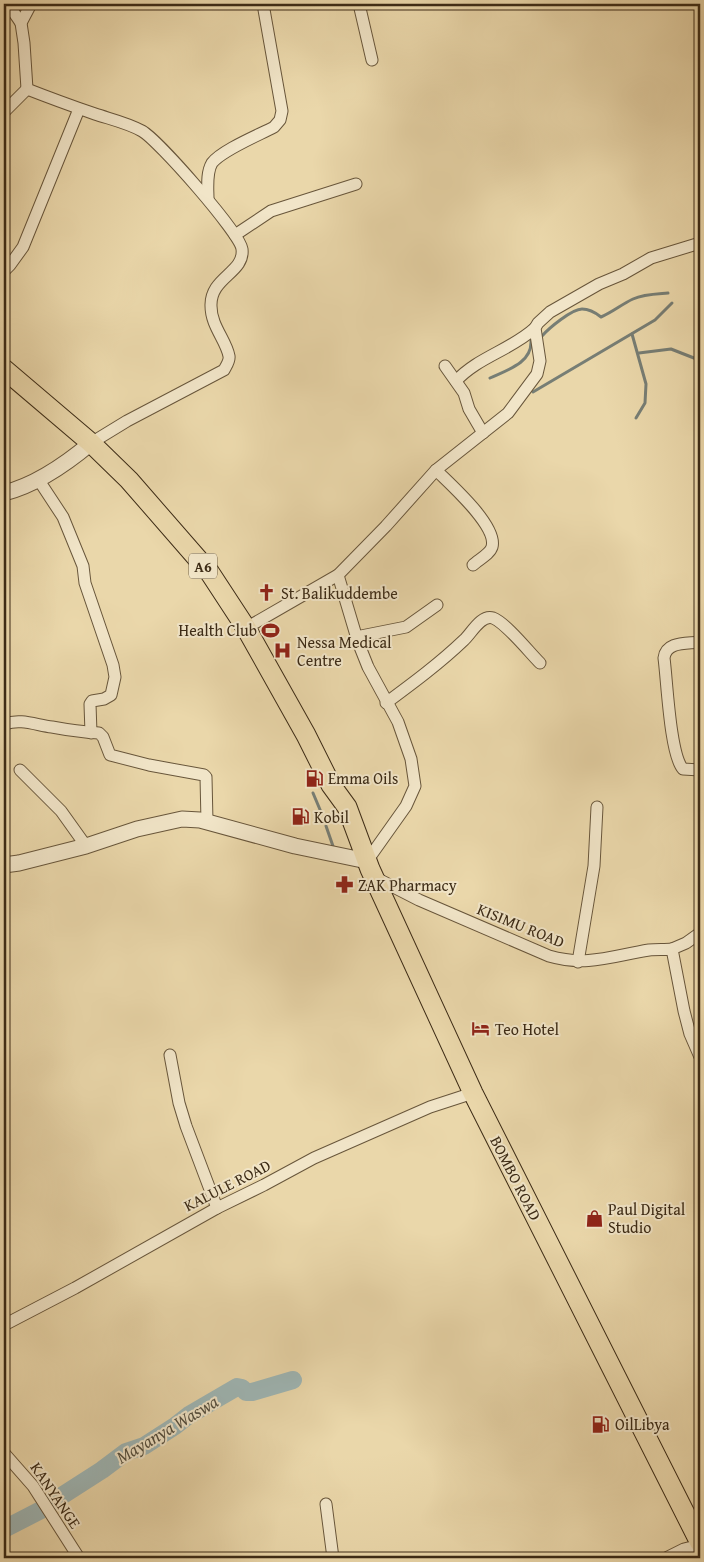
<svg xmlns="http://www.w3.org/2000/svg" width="704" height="1562" font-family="'Gentium Book Plus',serif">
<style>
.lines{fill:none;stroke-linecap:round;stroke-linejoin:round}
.stream{stroke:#777e75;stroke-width:3}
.river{stroke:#9eb6b5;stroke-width:18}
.minor-casing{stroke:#68563b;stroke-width:13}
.tertiary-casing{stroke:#68563b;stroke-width:17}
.primary-casing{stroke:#3c2b16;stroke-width:21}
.minor{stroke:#f1e5c8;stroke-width:11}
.tertiary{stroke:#f1e5c8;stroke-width:15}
.primary{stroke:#ead7aa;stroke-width:19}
.labels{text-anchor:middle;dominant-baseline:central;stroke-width:4;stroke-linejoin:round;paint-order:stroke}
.shield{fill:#f1e5c8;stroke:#72634b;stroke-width:1}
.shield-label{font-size:15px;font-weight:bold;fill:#3c2b16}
.poi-label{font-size:16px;fill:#3c2b16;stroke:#f1e5c8;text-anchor:start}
.street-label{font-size:16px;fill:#3c2b16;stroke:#f1e5c8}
.water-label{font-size:18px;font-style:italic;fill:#544e3e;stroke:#f1e5c8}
</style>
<rect width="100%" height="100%" fill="#ead7aa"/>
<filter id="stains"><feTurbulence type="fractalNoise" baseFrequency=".004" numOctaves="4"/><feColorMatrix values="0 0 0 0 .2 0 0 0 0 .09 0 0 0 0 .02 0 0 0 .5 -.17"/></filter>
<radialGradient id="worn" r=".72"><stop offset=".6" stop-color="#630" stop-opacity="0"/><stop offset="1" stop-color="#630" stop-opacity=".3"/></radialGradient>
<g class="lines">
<!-- stream -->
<g class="stream">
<polyline points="632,334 646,384 645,403 636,418"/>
<path d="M538,336H542C549,328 572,309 582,309C589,309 596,313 601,317C613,312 622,304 633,299C644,294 656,294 668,293"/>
<polyline points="639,353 671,349 699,360"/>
<path d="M490,378C507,370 532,363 531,341"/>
<polyline points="533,392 655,320 672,303"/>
<polyline points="313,793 321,812"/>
<polyline points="326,826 334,849"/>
</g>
<!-- river -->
<g class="river">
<polyline points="49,1504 102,1470 126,1452 144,1446 175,1426 189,1415 237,1387 242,1388 246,1392 252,1392 293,1380"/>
<polyline points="4,1529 41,1510"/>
</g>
<defs>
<g id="minor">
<polyline points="8,4 21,23"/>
<polyline points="359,4 372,60"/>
<path d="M27,89C50,98 72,106 95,114C110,119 128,123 142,131C158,140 240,233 242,249C245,273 210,277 211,306C211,326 226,340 229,356C230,361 226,366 224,370L127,421L91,443"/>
<polyline points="27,89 24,43 21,23 31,4"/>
<polyline points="4,112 27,89"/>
<path d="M208,199C208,188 206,173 212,163C222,150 259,135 274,127L280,120L282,111L263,4"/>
<polyline points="235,235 271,211 356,184"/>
<polyline points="4,271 10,265 23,247 79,109"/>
<polyline points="445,366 464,393 469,409 483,433"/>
<path d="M456,381C478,357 511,350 535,328"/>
<path d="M436,470C450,484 498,526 492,547C490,554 478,560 473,565"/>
<polyline points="38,479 63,517 83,566 85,583 113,665 115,677 111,695 104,699 92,701 90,704 91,733"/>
<polyline points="338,575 358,642 368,667 398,722 411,759 415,786 406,806 367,861"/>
<polyline points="246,628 338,575 386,526 436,470 508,413 537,374 540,361 535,328 538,323 550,312 599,284 623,274 651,258 700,243"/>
<polyline points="356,637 406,627 437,605"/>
<path d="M700,642C687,644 666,641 664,658C667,680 670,755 683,769L700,770"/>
<path d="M386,703C413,683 440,663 464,640C471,634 481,614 493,618C506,623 529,652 540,663"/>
<path d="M5,724C20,718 36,725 52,727C68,730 83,732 99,733L103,737L110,755L114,756L149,765L204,775L206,777L207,822"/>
<polyline points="20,770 61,811 86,846"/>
<path d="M376,876L378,879L419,900L549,956C587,967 612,956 649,950C657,949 665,950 672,949"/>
<polyline points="700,933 686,943 672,949 684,1011 690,1034 700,1057"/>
<polyline points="578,962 594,866 597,807"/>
<polyline points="170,1055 179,1103 186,1126 217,1208"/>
<polyline points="4,1325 75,1288 217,1208 264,1185 314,1158 430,1107 473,1093"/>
<polyline points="4,1453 33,1486 79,1558"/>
<polyline points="326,1504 333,1558"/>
<polyline points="666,1558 684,1549 700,1545"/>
</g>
<g id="tertiary">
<path d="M4,493C36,485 66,464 91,443"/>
<polyline points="4,865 19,863 86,846 137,829 182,819 200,820 295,846 367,861"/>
</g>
<polyline id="primary" points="4,369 91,443 129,480 210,573 246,628 306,735 331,785 347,807 370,869 473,1093 700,1543"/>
</defs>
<!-- minor casing -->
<use href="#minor" class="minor-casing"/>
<!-- tertiary casing -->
<use href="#tertiary" class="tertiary-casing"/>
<!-- primary casing -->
<use href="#primary" class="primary-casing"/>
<!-- minor -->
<use href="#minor" class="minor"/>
<!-- tertiary -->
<use href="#tertiary" class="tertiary"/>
<!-- primary -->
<use href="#primary" class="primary"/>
</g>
<!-- icons -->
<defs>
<symbol id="church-bare" viewBox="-9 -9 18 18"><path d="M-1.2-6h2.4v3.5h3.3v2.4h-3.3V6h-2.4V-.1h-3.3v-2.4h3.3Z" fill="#8f2418" stroke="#f1e5c8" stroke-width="2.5" paint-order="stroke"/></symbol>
<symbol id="stadium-bare" viewBox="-9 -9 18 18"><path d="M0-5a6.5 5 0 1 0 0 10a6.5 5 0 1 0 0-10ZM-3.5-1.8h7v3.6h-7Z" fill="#8f2418" stroke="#f1e5c8" stroke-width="2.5" paint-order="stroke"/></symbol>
<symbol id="hospital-bare" viewBox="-9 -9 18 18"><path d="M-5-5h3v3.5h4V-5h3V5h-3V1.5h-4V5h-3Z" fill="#8f2418" stroke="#f1e5c8" stroke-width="2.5" paint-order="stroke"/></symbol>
<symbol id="fuel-bare" viewBox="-9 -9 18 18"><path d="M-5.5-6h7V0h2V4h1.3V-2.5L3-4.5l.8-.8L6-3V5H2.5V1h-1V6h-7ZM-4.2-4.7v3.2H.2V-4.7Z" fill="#8f2418" stroke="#f1e5c8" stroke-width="2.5" paint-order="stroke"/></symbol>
<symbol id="pharmacy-bare" viewBox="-9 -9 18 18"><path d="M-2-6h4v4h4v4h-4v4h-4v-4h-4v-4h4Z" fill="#8f2418" stroke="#f1e5c8" stroke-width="2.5" paint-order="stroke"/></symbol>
<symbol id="hotel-bare" viewBox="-9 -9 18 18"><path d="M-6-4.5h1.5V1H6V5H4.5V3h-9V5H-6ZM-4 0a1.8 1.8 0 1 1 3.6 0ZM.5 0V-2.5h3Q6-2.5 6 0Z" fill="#8f2418" stroke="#f1e5c8" stroke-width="2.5" paint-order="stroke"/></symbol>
<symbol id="shop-bare" viewBox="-9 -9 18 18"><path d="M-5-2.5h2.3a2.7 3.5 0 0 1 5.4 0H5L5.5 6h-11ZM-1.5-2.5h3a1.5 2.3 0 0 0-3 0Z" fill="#8f2418" stroke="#f1e5c8" stroke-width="2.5" paint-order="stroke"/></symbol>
</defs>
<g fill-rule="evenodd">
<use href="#church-bare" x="254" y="580" width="25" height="25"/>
<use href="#stadium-bare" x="258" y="618" width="25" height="25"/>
<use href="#hospital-bare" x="270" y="638" width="25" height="25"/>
<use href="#fuel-bare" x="302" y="766" width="25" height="25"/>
<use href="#fuel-bare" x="288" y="804" width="25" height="25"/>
<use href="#pharmacy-bare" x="332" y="872" width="25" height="25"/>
<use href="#hotel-bare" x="468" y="1016" width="25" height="25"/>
<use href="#shop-bare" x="582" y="1206" width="25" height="25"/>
<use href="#fuel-bare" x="588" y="1412" width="25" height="25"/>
</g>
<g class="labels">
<!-- shield labels -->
<rect class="shield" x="189" y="553.5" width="28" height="25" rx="4"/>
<g class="shield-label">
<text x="203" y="566">A6</text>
</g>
<!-- poi labels -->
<g class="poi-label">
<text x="281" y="593">St. Balikuddembe</text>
<text x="257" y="630" text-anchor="end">Health Club</text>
<text x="297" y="642">Nessa Medical<tspan x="297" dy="18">Centre</tspan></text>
<text x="328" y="778">Emma Oils</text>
<text x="314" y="817">Kobil</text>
<text x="358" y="885">ZAK Pharmacy</text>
<text x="495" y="1029">Teo Hotel</text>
<text x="608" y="1209">Paul Digital<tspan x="608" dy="18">Studio</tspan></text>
<text x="615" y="1424">OilLibya</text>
</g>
<!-- street labels -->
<g class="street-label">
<text transform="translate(521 925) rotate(22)">KISIMU ROAD</text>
<text transform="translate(516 1178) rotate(63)">BOMBO ROAD</text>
<text transform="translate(227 1185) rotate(-27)">KALULE ROAD</text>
<text transform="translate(56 1495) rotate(56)">KANYANGE</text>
</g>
<!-- water labels -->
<g class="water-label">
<text transform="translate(167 1429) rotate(-31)">Mayanya Waswa</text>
</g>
</g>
<!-- margin -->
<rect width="704" height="1562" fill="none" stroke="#ead7aa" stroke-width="20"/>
<rect x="5" y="5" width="694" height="1552" fill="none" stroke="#3c2b16" stroke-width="2.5"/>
<rect x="10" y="10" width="684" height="1542" fill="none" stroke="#3c2b16"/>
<rect width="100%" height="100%" filter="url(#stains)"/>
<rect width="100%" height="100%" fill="url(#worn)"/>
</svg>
